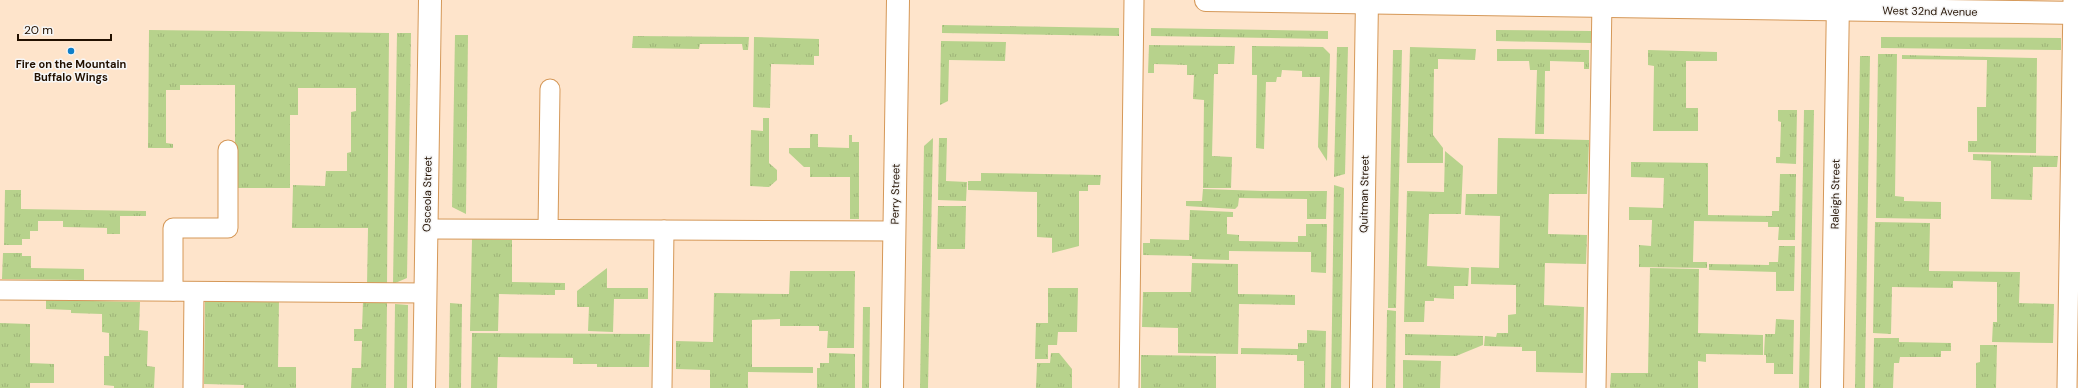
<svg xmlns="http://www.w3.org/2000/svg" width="2078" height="388" font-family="'DM Sans',sans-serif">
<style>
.grass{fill:url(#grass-tufts)}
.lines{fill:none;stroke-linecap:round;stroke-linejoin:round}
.service-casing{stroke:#d59858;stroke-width:21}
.minor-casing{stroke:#d59858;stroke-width:24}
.tertiary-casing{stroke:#d59858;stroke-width:24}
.service{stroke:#fff;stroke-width:19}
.minor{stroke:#fff;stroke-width:22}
.tertiary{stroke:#fff;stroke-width:22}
.poi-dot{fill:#0f7fc9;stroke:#f6f6f6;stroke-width:1.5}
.labels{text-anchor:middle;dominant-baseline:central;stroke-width:3;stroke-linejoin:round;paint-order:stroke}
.street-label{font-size:11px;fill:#221000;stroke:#f6f6f6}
.poi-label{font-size:11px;font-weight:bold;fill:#221000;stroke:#f6f6f6}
</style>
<defs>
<pattern id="grass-tufts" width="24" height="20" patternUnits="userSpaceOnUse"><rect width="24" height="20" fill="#b7d28c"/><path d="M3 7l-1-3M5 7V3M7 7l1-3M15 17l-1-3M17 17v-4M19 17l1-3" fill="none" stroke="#9db377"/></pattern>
</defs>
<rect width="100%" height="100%" fill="#fee4cb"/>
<!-- grass -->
<g class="grass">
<polygon points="942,25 1119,28 1119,36 942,33"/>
<polygon points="1151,28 1328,31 1328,39 1151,36"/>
<polygon points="149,30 389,33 387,286 367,286 368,228 292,228 293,185 325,186 326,171 347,171 347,153 351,152 351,112 356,111 356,88 298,88 298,115 290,115 290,188 235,188 235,85 180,85 180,90 166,90 166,143 173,144 173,148 148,148"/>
<polygon points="1496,30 1591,31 1591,43 1496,41"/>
<polygon points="397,33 411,33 407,278 393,284"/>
<polygon points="455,35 468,35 466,214 452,207"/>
<polygon points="633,36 749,37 748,50 743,50 742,44 700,44 699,49 632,48"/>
<polygon points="754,37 819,39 819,56 814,56 814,65 771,64 770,108 753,107"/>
<polygon points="1881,37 2061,38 2061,50 1881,48"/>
<polygon points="941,41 1006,42 1005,61 949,60 948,101 940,105"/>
<polygon points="1149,45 1235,46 1234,64 1218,64 1218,74 1214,74 1212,156 1232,157 1231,188 1203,188 1204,100 1193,99 1194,75 1187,75 1187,65 1154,64 1154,73 1148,73"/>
<polygon points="1252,46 1323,47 1330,54 1327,161 1318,147 1320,77 1302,77 1302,71 1282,70 1281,77 1277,77 1276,82 1266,82 1264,149 1256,148 1257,75 1252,75"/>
<polygon points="1337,47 1348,47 1345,174 1334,177"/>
<polygon points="1410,47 1476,49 1475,60 1438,59 1438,69 1434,69 1433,135 1443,148 1443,163 1407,163"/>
<polygon points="1497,49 1589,50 1589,69 1584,69 1584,62 1550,61 1550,71 1545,71 1544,134 1535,134 1537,70 1530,70 1529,61 1497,61"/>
<polygon points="1393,50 1402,50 1396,308 1388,308"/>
<polygon points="1648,50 1717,52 1717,61 1686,61 1686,108 1698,108 1698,131 1653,131 1654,66 1648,65"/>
<polygon points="1878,54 1897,54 1895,196 1904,197 1904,201 1941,202 1941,219 1876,218"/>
<polygon points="1902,55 2037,58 2036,153 1968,152 1968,141 1977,141 1977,107 1986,107 1987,60 1902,59"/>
<polygon points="1860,56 1870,56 1865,388 1855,388"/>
<polygon points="1778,110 1797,110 1796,164 1776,163 1776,157 1780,157 1781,122 1778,121"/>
<polygon points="1804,110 1814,110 1809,388 1799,388"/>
<polygon points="763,118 769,118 769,163 777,170 777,180 769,187 750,186 751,130 763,131"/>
<polygon points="810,134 818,134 818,147 849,148 849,135 852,135 852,142 859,142 859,219 850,219 850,177 810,177 810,167 804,167 789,153 789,148 810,148"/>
<polygon points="933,138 928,388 920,388 924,146"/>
<polygon points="939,138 947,138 946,181 967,182 966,201 938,200"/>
<polygon points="1498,138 1589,140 1587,194 1549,194 1548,234 1587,235 1586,264 1545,263 1544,305 1584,307 1583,373 1536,372 1536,351 1522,351 1522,347 1484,346 1485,336 1496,337 1497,333 1508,333 1508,315 1516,314 1516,285 1471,284 1471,267 1499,268 1500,216 1465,215 1466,194 1497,194"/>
<polygon points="1445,151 1463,166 1461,214 1429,214 1427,266 1469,268 1468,286 1454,286 1454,299 1434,298 1434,301 1425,301 1424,322 1404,322 1407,191 1444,192"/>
<polygon points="1973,154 2058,156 2057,167 2033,167 2032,200 1991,199 1991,161 1973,160"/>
<polygon points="1631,162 1708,163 1708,215 1772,216 1772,211 1779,211 1780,174 1796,174 1795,240 1778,240 1779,227 1768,227 1768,222 1694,221 1693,262 1707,262 1707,268 1639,267 1639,245 1651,246 1652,220 1629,220 1629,207 1663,208 1664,178 1631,177"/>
<polygon points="981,173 1101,175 1100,185 1088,185 1088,191 1079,191 1079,246 1052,253 1052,238 1037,237 1037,192 968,190 968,181 981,181"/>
<polygon points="1334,185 1344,188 1341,388 1331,388"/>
<polygon points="1203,189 1263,191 1327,191 1326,219 1307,219 1307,199 1239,198 1238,206 1235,209 1186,206 1186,201 1202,201"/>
<polygon points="5,190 21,190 21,209 146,211 146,216 120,216 120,234 107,234 107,228 63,227 63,221 38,221 38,231 30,231 30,239 22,239 22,245 4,245"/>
<polygon points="938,206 966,206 965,249 937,249"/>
<polygon points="1190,210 1233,212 1233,217 1227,217 1227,234 1239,235 1239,241 1298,242 1298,236 1306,236 1306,224 1327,224 1326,273 1311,272 1311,252 1229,251 1229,260 1192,259 1192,256 1143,255 1143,243 1150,243 1150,239 1189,240"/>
<polygon points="1875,222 1930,223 1929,271 2020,272 2019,303 2054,304 2053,343 1992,342 1993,322 1997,322 1997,282 1953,281 1953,288 1892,287 1891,334 1873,333"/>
<polygon points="472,239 512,240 512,282 565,283 565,290 555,290 555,295 499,294 498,331 470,331"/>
<polygon points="1779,246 1795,246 1794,291 1776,291 1776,272 1709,270 1709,264 1769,265 1769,262 1778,262"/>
<polygon points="3,253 22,253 22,256 31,256 31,268 84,269 84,280 2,279"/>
<polygon points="1192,263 1238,264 1238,294 1295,295 1295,305 1239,304 1238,354 1178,353 1178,328 1142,327 1143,292 1191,292"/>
<polygon points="607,268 607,288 648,288 648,299 614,299 613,332 588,331 589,307 577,307 577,291"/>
<polygon points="1650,268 1699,269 1698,333 1763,335 1763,355 1706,354 1706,362 1698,361 1698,388 1610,388 1611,373 1648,373"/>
<polygon points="790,271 855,271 854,348 827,348 828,331 819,331 819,326 780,326 780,319 752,320 752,367 813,367 813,373 748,372 748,388 710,388 710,370 676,369 676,341 713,342 714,293 789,294"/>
<polygon points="1048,288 1078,288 1077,332 1058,332 1057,345 1048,345 1048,359 1035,359 1036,323 1048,323"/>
<polygon points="205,299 279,300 278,367 296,367 296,388 244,388 244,385 204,384"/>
<polygon points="46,300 140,302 139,330 148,331 147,366 155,367 154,388 114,388 114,386 104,385 104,356 109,356 109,333 102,332 102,314 71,313 71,310 46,309"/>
<polygon points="363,302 387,302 386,388 351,388 352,368 361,368 362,341 354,341 354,329 362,329"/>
<polygon points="450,303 462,304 461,388 449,388"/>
<polygon points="395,304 408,305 407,388 394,388"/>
<polygon points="863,307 870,307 869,388 862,388"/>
<polygon points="1387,310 1396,311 1395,388 1386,388"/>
<polygon points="1776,319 1794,320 1793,374 1774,374 1774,363 1766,363 1766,355 1764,355 1765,334 1775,334"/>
<polygon points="0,323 30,324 30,363 54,364 54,383 30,383 30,388 0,388"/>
<polygon points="1307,330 1326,331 1325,388 1304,388 1304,361 1297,361 1297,355 1241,354 1241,348 1298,349 1298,343 1307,343"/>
<polygon points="472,333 650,334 649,367 597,367 597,364 573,364 573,358 498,357 497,388 471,388"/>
<polygon points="1405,334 1483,336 1483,345 1456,356 1405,355"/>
<polygon points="1874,338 1899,338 1899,342 1951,343 1951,351 1941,351 1941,357 1900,357 1899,363 1894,363 1893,388 1873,388"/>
<polygon points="1980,345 1997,345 1996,388 1976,388 1976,363 1980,362"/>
<polygon points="829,353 855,354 855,388 817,388 817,368 820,368 820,363 829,363"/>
<polygon points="1051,353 1059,353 1072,369 1072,388 1036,388 1037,363 1050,363"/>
<polygon points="1141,355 1216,356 1216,388 1141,388"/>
<polygon points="1403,360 1441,361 1440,388 1403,388"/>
</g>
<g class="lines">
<defs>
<g id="service">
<polyline points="426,229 895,231"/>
<polyline points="548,229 550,89"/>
<polyline points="0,290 426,293"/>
<polyline points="173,291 173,228 228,228 228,150"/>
<polyline points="193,388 194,292"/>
<polyline points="662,388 664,230"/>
<polyline points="1129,388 1134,0"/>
<polyline points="1596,388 1602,0"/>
<polyline points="2067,388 2073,0"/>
</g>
<g id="minor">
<polyline points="424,388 430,0"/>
<polyline points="892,388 898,0"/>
<polyline points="1361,388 1367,0"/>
<polyline points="1832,388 1838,0"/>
</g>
<polyline id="tertiary" points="1206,0 2078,13"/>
</defs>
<!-- service casing -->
<use href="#service" class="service-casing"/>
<!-- minor casing -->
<use href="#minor" class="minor-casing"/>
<!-- tertiary casing -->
<use href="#tertiary" class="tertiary-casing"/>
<!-- service -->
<use href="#service" class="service"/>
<!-- minor -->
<use href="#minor" class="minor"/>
<!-- tertiary -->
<use href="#tertiary" class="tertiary"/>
</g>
<!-- markers -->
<circle class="poi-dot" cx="71" cy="51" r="4"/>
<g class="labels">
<!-- street labels -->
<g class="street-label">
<text transform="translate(1930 11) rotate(1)">West 32nd Avenue</text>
<text transform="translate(427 194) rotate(-89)">Osceola Street</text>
<text transform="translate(895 194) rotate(-89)">Perry Street</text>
<text transform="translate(1364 194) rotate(-89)">Quitman Street</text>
<text transform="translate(1835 194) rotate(-89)">Raleigh Street</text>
</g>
<!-- poi labels -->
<g class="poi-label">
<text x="71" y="64">Fire on the Mountain<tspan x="71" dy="13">Buffalo Wings</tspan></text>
</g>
</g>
<!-- scale -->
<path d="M18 34v6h93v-6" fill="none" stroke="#221000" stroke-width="2"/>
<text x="24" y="34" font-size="12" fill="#221000" stroke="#f6f6f6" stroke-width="3" paint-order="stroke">20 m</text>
</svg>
